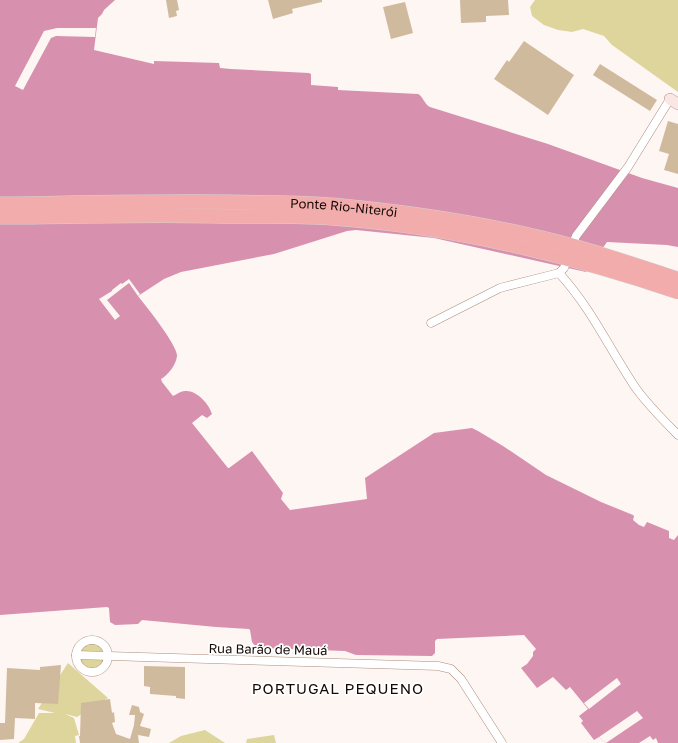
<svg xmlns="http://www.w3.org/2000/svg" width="678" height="743" font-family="'Golos Text',sans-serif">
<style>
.green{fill:#ded59c}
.water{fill:#d790ad}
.pier{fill:#fef6f3}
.building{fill:#d0ba9e}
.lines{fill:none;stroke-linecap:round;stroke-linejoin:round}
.street-casing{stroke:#ae8d7e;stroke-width:9}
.secondary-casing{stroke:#ae8d7e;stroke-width:12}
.street{stroke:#fff;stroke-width:8}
.secondary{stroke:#fbe6e6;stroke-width:11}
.highway-bridge-casing{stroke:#d5d3d2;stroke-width:15;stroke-linecap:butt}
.highway-bridge{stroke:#f2acab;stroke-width:14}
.labels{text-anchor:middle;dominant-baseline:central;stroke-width:3.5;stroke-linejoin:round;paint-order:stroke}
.street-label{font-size:13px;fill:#140905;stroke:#fff}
.quarter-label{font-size:15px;letter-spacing:1px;fill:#140905;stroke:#fff}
</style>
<rect width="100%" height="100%" fill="#fef6f3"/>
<!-- green -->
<g class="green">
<polygon points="535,0 678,0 678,92 612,45 604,36 583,29 572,32 558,30 544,25 532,16 530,7"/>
<path d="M90,641C99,641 105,645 107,654H78C79,647 84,644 90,641Z"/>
<path d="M78,657H107L104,665L95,670C87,670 79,666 78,657Z"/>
<polygon points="68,663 108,698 77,717 65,714 74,718 79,735 75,736 76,743 18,743 24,739 39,713 55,713 38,709"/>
<polygon points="205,730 225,743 169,743 181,736"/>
<polygon points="274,735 276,743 246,743 247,739"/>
</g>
<!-- water -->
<path class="water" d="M0,0H115L104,10L102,14L98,18L94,50L154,64V61L219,63L220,68L231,69L309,73L311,74V85L338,87V90L418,94C423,96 424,104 430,107L548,144L642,178L678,188V247L667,245L607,242L586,272L434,238L356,230L347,231L274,254L181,272L164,279L138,296C146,306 178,346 177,356C176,365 168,375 161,379L162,382L173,396C177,394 181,391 185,391C197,390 209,404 212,414L207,418L202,415L192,423L228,468H229L252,451L283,493L281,499L290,510L367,499L365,478L434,433L472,428L478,431L503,446L546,475L601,502L633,515L634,516L633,520L639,525L644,527L647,522L669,531V538L674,540L678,535V743H658L656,738L653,740L650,736L639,743H606L599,737L594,740L581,723L583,721L579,716L588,709L570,687L566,690L553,677L537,688L521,668L527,664L533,656V652L536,649L524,635L437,639L435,641V653L432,656L356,655L345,651L262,648L255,646L252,642L250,630L249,629L216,627L142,620L138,624L115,625L110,622L109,608L107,607L0,615Z"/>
<!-- pier -->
<g class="pier">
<polygon points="57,28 96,28 95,37 56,36 51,38 23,90 15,86 44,31"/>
<polygon points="129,279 140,294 138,296 129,283 107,300 120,316 115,320 99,299 112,291 112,290 121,283 122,284"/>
<polygon points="617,678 621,684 589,709 584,703"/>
<polygon points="637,711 643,718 606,743 599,737"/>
</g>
<!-- building -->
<g class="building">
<polygon points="166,0 177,0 179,10 176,11 177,16 169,18"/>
<polygon points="268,0 322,0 322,2 292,9 293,13 273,19"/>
<polygon points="460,0 508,0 509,15 486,16 486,22 461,23"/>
<polygon points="405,2 413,33 391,39 383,7"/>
<polygon points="524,41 574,75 548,115 494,79 507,60 509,62"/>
<polygon points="600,64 657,100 650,111 593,75"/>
<polygon points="668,121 678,124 678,174 664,170 669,154 659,151"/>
<polygon points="61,665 58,704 35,703 35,719 15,718 14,739 0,740 0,723 5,723 7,668 40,670 40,667"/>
<polygon points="144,666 185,667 185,699 176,698 176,696 150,694 150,687 144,686"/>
<polygon points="110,699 112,713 114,712 115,722 112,723 116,734 130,739 134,725 135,715 129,715 132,705 139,707 140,712 144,714 140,726 151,729 149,737 138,735 139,743 80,743 79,736 80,736 81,703"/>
</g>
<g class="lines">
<defs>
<g id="street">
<path d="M559,273C591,308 609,348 635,387C647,404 663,420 678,435"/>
<polyline points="431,323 500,288 559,273 564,268 576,236 628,167 670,99"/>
<circle cx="92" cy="656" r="16"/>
<polyline points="76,655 438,666 451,669 461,679 502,743"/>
</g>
<polyline id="secondary" points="670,99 678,104"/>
</defs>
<!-- street casing -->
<use href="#street" class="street-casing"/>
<!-- secondary casing -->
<use href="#secondary" class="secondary-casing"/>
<!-- street -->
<use href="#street" class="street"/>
<!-- secondary -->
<use href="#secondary" class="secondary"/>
<defs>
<g id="highway-bridge">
<path id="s1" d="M0,204C77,203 154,201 231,202C268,203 305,202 342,206C405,212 467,221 529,235C580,246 629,263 678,279"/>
<path d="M0,217C71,217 143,214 214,216C253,217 292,215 331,218C450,226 566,254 678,292"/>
</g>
</defs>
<!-- highway-bridge casing -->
<use href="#highway-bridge" class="highway-bridge-casing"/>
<!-- highway-bridge -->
<use href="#highway-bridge" class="highway-bridge"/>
</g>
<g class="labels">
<!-- street labels -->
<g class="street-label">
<text stroke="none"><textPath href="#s1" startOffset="344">Ponte Rio-Niterói</textPath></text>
<text transform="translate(268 649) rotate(1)">Rua Barão de Mauá</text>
</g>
<!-- quarter labels -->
<g class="quarter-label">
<text x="338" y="688">PORTUGAL PEQUENO</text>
</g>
</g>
</svg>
